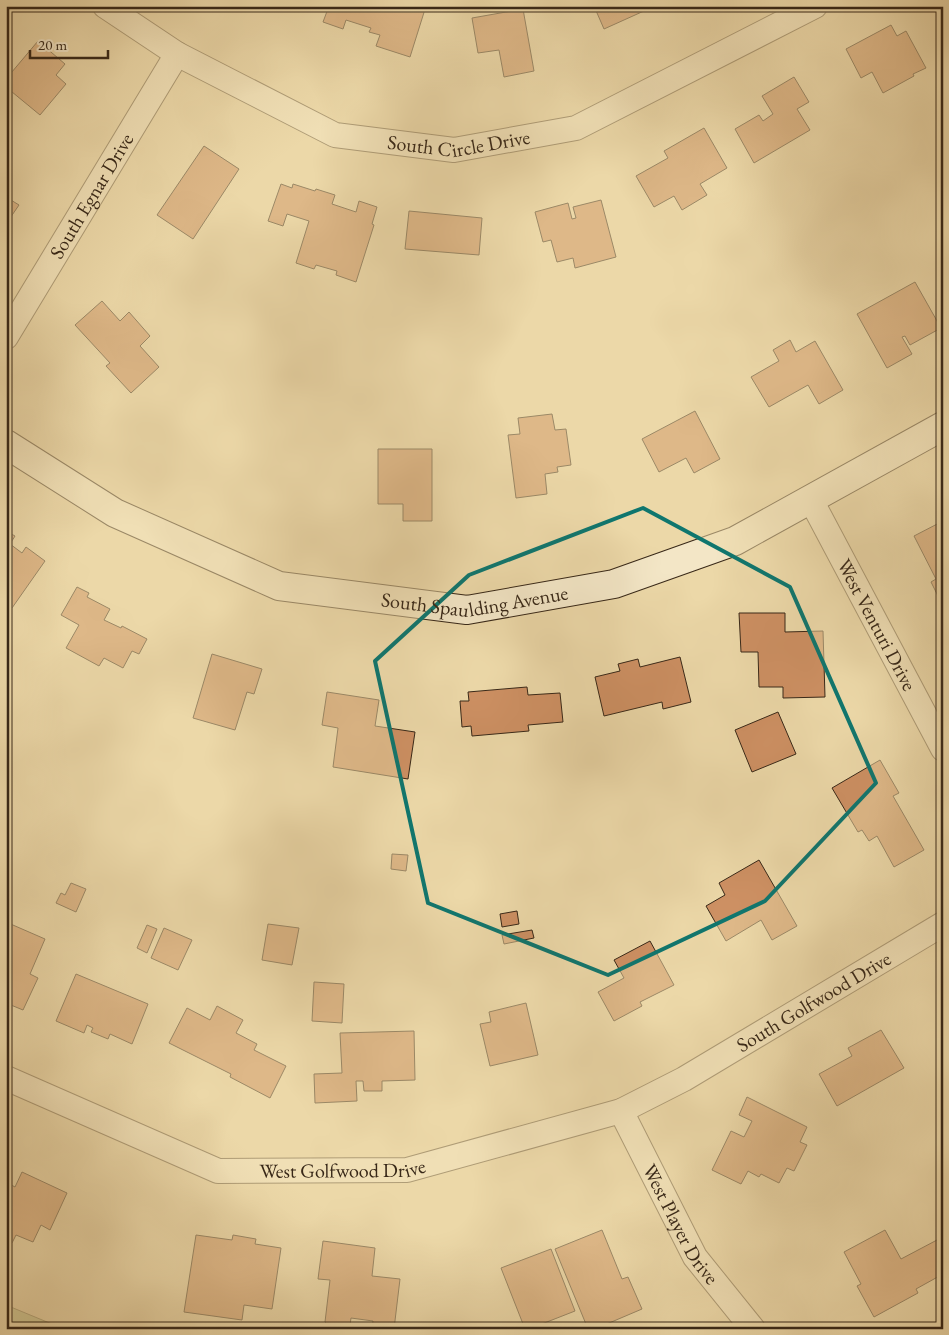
<svg xmlns="http://www.w3.org/2000/svg" width="949" height="1335" font-family="'EB Garamond',serif">
<style>
.green{fill:#bbbe85;stroke:#7a734e}
.building{fill:#cd9063;stroke:#382818}
.lines{fill:none;stroke-linecap:round;stroke-linejoin:round}
.street-casing{stroke:#65543c;stroke-width:26}
.secondary-casing{stroke:#382818;stroke-width:30}
.street{stroke:#f3e6c6;stroke-width:24}
.secondary{stroke:#f3e6c6;stroke-width:28}
.marked{fill:none;stroke:#0f766e;stroke-width:4;stroke-linejoin:round}
.labels{text-anchor:middle;dominant-baseline:central;stroke-width:4;stroke-linejoin:round;paint-order:stroke}
.street-label{font-size:20px;fill:#382818;stroke:#f3e6c6}
</style>
<rect width="100%" height="100%" fill="#ecd8a8"/>
<filter id="stains"><feTurbulence type="fractalNoise" baseFrequency=".004" numOctaves="4"/><feColorMatrix values="0 0 0 0 .2 0 0 0 0 .09 0 0 0 0 .02 0 0 0 .5 -.17"/></filter>
<radialGradient id="worn" r=".72"><stop offset=".6" stop-color="#630" stop-opacity="0"/><stop offset="1" stop-color="#630" stop-opacity=".3"/></radialGradient>
<!-- green -->
<polygon class="green" points="6,1305 64,1329 6,1329"/>
<!-- building -->
<g class="building">
<polygon points="329,6 426,6 410,57 376,46 380,35 369,32 371,28 346,20 343,29 323,22"/>
<polygon points="594,6 655,6 604,29"/>
<polygon points="523,9 534,71 504,77 499,50 478,53 472,18"/>
<polygon points="891,25 897,36 906,31 926,68 913,74 914,76 883,93 872,72 861,78 846,49"/>
<polygon points="38,41 65,64 56,75 66,84 40,115 6,87 6,79"/>
<polygon points="794,77 809,102 797,109 810,130 754,163 735,129 759,115 763,121 773,114 762,96"/>
<polygon points="704,128 727,168 700,184 707,195 682,210 674,196 654,207 636,176 668,158 664,151"/>
<polygon points="204,146 239,169 193,239 157,215"/>
<polygon points="281,184 292,188 293,184 315,191 316,189 335,195 332,204 356,212 359,201 377,207 372,224 374,225 356,282 336,275 337,271 316,265 314,269 296,263 309,221 287,214 283,226 268,221"/>
<polygon points="6,197 19,205 6,224"/>
<polygon points="601,200 616,257 575,268 573,258 557,262 551,240 543,242 535,212 568,203 572,219 576,218 573,207"/>
<polygon points="409,211 482,218 479,255 405,249"/>
<polygon points="915,282 941,328 910,345 905,336 902,337 912,354 887,368 857,314"/>
<polygon points="102,301 120,321 129,312 150,336 140,346 159,367 131,393 106,366 110,363 75,325"/>
<polygon points="790,340 796,352 815,341 843,390 819,404 808,385 769,407 751,377 779,361 773,350"/>
<polygon points="695,411 720,459 694,473 686,458 659,472 642,439"/>
<polygon points="552,414 555,430 566,429 571,465 557,467 558,472 545,474 547,494 516,498 508,435 520,434 518,418"/>
<polygon points="378,449 432,449 432,521 403,521 403,504 378,504"/>
<polygon points="943,521 943,606 931,582 936,579 914,536"/>
<polygon points="6,531 15,536 10,544 22,553 26,547 45,561 12,608 6,603"/>
<polygon points="77,587 89,593 87,597 110,609 104,620 121,628 122,626 147,639 139,654 132,651 123,668 104,658 99,666 66,648 79,625 61,615"/>
<polygon points="739,613 785,613 785,632 823,631 825,697 783,698 783,687 759,687 758,652 741,652"/>
<polygon points="212,654 262,669 254,694 247,692 235,730 193,718"/>
<polygon points="680,657 691,702 663,709 662,702 604,716 595,677 620,671 618,664 638,659 640,667"/>
<polygon points="527,687 528,695 560,693 563,722 528,725 529,731 472,736 471,726 462,727 460,701 469,701 468,692"/>
<polygon points="327,692 379,700 375,726 415,732 408,779 333,767 338,728 322,725"/>
<polygon points="778,712 796,754 752,772 735,730"/>
<polygon points="880,760 899,793 893,796 924,850 894,867 877,836 869,841 862,830 858,832 832,788"/>
<polygon points="392,854 408,855 406,871 391,869"/>
<polygon points="759,860 797,926 772,940 761,920 726,941 706,906 725,895 719,883"/>
<polygon points="71,883 86,889 76,912 56,903 61,893 65,895"/>
<polygon points="517,911 519,924 502,927 500,914"/>
<polygon points="6,922 45,939 30,974 38,978 23,1010 6,1003"/>
<polygon points="268,924 299,928 292,965 262,960"/>
<polygon points="147,925 157,929 147,953 137,948"/>
<polygon points="164,928 192,940 178,970 151,958"/>
<polygon points="532,930 534,938 504,944 502,935"/>
<polygon points="650,941 674,985 640,1002 642,1006 614,1021 598,992 624,978 614,960"/>
<polygon points="76,974 148,1004 132,1044 110,1034 108,1039 91,1032 93,1028 87,1025 84,1033 56,1021"/>
<polygon points="314,982 344,984 342,1023 312,1021"/>
<polygon points="526,1003 538,1055 490,1066 480,1024 491,1022 489,1012"/>
<polygon points="217,1006 243,1020 236,1033 257,1044 254,1050 286,1066 270,1098 230,1077 231,1074 169,1043 187,1008 210,1020"/>
<polygon points="881,1030 904,1068 837,1106 819,1074 852,1056 848,1048"/>
<polygon points="414,1031 415,1080 382,1081 382,1091 364,1091 363,1081 356,1081 357,1101 315,1103 314,1074 342,1073 340,1033"/>
<polygon points="747,1097 807,1127 800,1142 807,1145 794,1171 787,1168 779,1183 761,1174 759,1177 748,1171 741,1184 712,1170 731,1131 744,1137 752,1121 739,1115"/>
<polygon points="22,1172 67,1193 50,1230 41,1225 33,1242 16,1235 12,1243 6,1241 6,1182 15,1187"/>
<polygon points="602,1230 622,1279 628,1277 642,1309 595,1329 588,1329 555,1249"/>
<polygon points="885,1230 901,1259 937,1240 943,1252 943,1274 916,1289 918,1293 874,1317 857,1286 861,1284 844,1252"/>
<polygon points="196,1235 232,1240 233,1235 256,1239 255,1244 281,1248 272,1309 244,1305 242,1320 184,1312"/>
<polygon points="323,1241 375,1248 372,1276 400,1279 394,1329 372,1329 373,1321 351,1318 350,1325 345,1329 332,1329 325,1322 330,1280 318,1279"/>
<polygon points="551,1249 575,1311 529,1329 525,1329 501,1268"/>
</g>
<g class="lines">
<defs>
<g id="street">
<path id="s1" d="M105,6L177,54L335,135L454,150L576,128L815,6"/>
<path id="s2" d="M6,337L177,54"/>
<path id="s3" d="M811,500L943,749"/>
<path id="s4" d="M6,1078L218,1171L407,1170L621,1111L684,1079L943,924"/>
<path id="s5" d="M621,1111L695,1257L753,1329"/>
</g>
<g id="secondary">
<path id="s6" d="M6,444L115,513L279,586L467,610L614,584L735,541L943,426"/>
</g>
</defs>
<!-- street casing -->
<use href="#street" class="street-casing"/>
<!-- secondary casing -->
<use href="#secondary" class="secondary-casing"/>
<!-- street -->
<use href="#street" class="street"/>
<!-- secondary -->
<use href="#secondary" class="secondary"/>
</g>
<!-- marked area -->
<path d="M0 0H949V1335H0ZM643,508L790,587L876,783L765,901L608,975L428,903L375,661L469,575Z" fill="#ecd8a8" fill-opacity=".55" fill-rule="evenodd"/>
<path class="marked" d="M643,508L790,587L876,783L765,901L608,975L428,903L375,661L469,575Z"/>
<g class="labels">
<!-- street labels -->
<g class="street-label">
<text stroke="none"><textPath href="#s1" startOffset="389">South Circle Drive</textPath></text>
<text stroke="none"><textPath href="#s2" startOffset="165">South Egnar Drive</textPath></text>
<text stroke="none"><textPath href="#s6" startOffset="506">South Spaulding Avenue</textPath></text>
<text stroke="none"><textPath href="#s3" startOffset="141">West Venturi Drive</textPath></text>
<text stroke="none"><textPath href="#s4" startOffset="864">South Golfwood Drive</textPath></text>
<text stroke="none"><textPath href="#s4" startOffset="356">West Golfwood Drive</textPath></text>
<text stroke="none"><textPath href="#s5" startOffset="128">West Player Drive</textPath></text>
</g>
</g>
<!-- margin -->
<rect width="949" height="1335" fill="none" stroke="#ecd8a8" stroke-width="25"/>
<rect x="8" y="8" width="934" height="1320" fill="none" stroke="#382818" stroke-width="2.5"/>
<rect x="12" y="12" width="924" height="1310" fill="none" stroke="#382818"/>
<!-- scale -->
<path d="M30 50v8h78v-8" fill="none" stroke="#382818" stroke-width="2.5"/>
<text x="38" y="50" font-size="15" fill="#382818" stroke="#f3e6c6" stroke-width="4" paint-order="stroke">20 m</text>
<rect width="100%" height="100%" filter="url(#stains)"/>
<rect width="100%" height="100%" fill="url(#worn)"/>
</svg>
